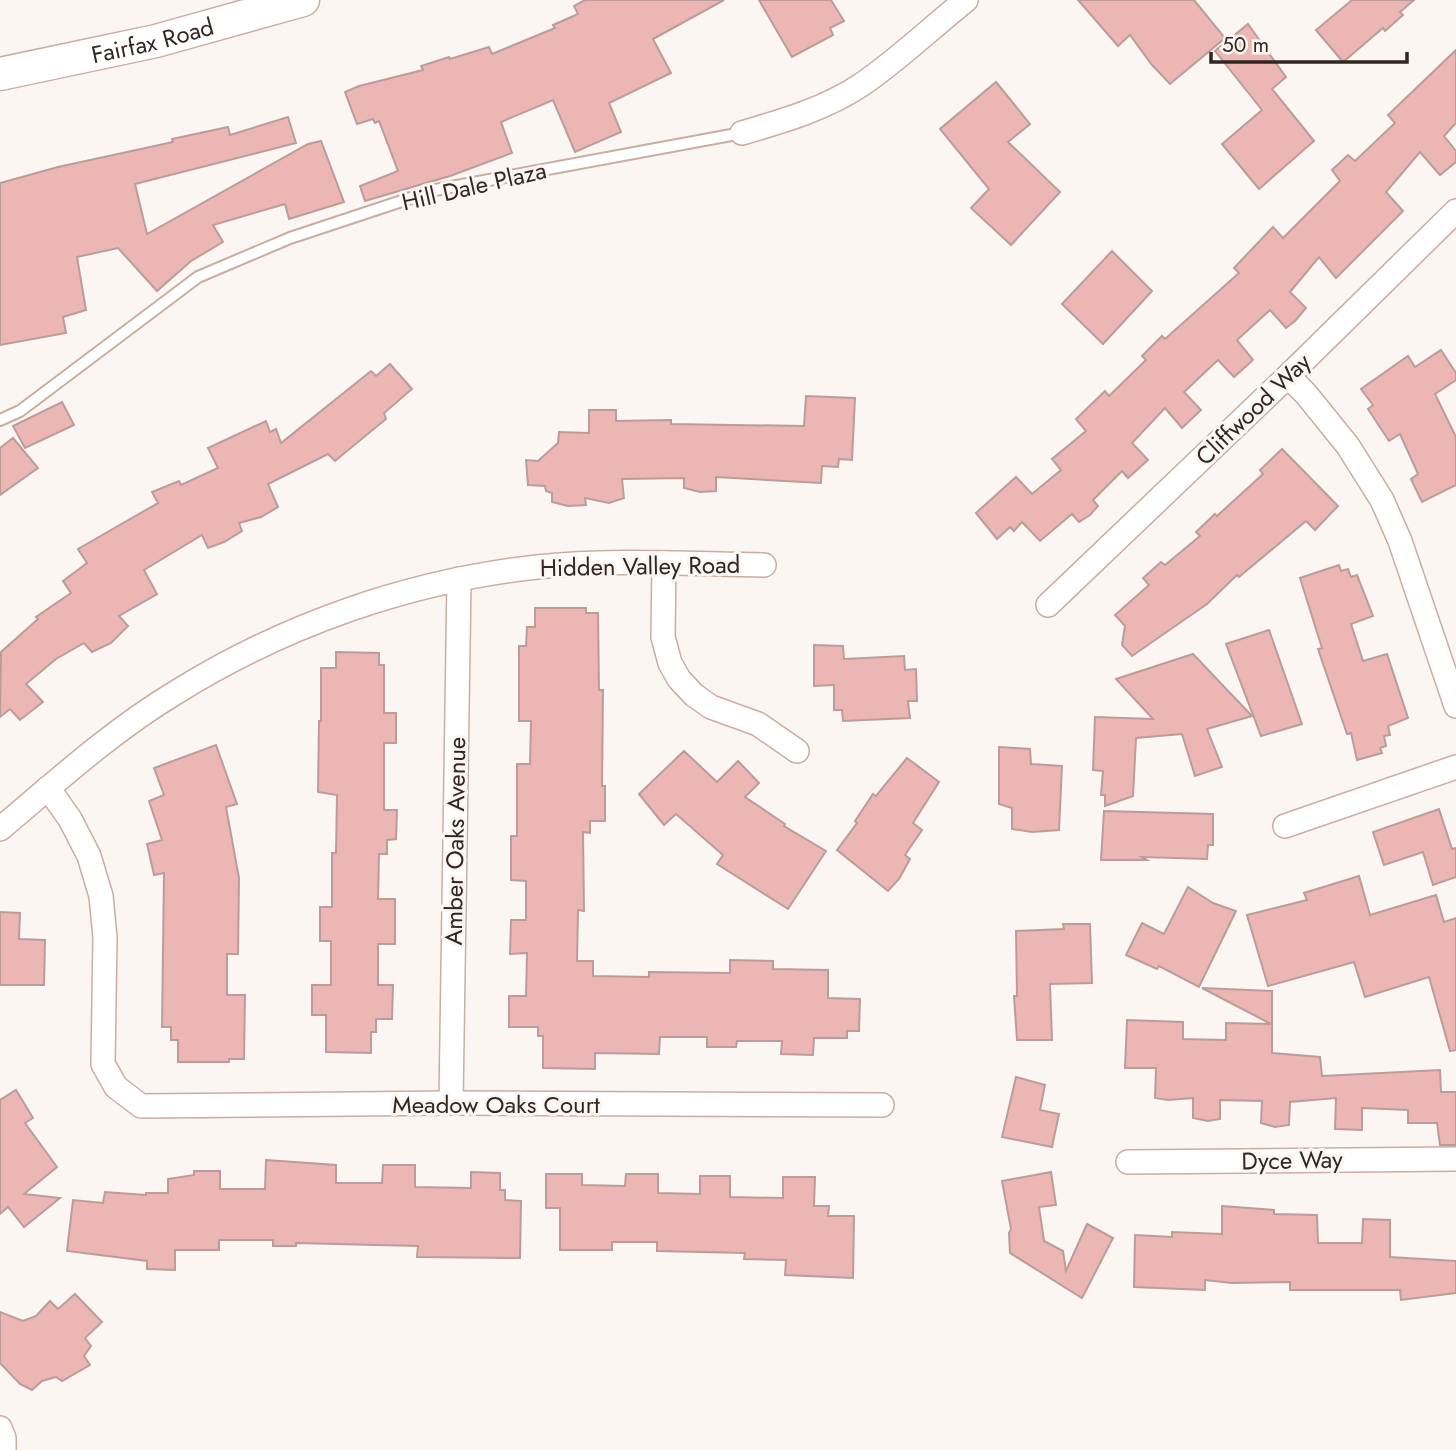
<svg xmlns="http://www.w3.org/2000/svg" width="1456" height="1450" font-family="Jost,sans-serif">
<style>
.building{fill:#ebb6b4;stroke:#bb9c9b;stroke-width:2}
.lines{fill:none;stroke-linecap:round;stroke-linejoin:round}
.lane-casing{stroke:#caada2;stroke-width:14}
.street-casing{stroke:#caada2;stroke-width:26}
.secondary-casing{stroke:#caada2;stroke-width:35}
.lane{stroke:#fff;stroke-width:10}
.street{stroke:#fff;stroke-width:23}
.secondary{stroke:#fff;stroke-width:32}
.labels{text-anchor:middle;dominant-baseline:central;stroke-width:6;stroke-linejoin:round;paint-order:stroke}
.street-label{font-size:24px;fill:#312622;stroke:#fcf6f3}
</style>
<rect width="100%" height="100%" fill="#fcf6f3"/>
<!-- building -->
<g class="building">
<polygon points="585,0 724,0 653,39 671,73 609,103 621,132 575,152 553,100 501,122 512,153 450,176 365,201 360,186 398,171 379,121 375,123 373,119 357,124 345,92 359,86 423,70 421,66 449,57 450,59 489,47 492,54 555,28 553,25 578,14 574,6"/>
<polygon points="759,0 831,0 844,21 830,28 833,35 792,57"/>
<polygon points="1078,0 1194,0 1225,38 1170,84 1152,65 1130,35 1118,46"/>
<polygon points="1352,0 1414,0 1400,12 1403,15 1385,31 1383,28 1343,62 1316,30"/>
<polygon points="1248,24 1286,77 1272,89 1314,141 1259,189 1222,144 1262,110 1215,51"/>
<polygon points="1456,50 1456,123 1444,136 1456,151 1456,162 1440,175 1420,152 1386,192 1403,211 1336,278 1319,257 1290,292 1306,308 1295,321 1286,328 1270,310 1237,340 1253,360 1234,377 1218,360 1184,392 1201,410 1182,428 1165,408 1132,443 1148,460 1128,478 1122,471 1093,500 1098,506 1090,515 1079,522 1072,514 1040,541 1022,522 1014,531 1010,527 997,539 976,513 1016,477 1032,494 1061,470 1052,459 1086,431 1076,419 1105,391 1109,396 1146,360 1142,356 1162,336 1165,339 1239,273 1234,268 1273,227 1283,238 1340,181 1332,170 1348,155 1355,161 1395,123 1388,115"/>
<polygon points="996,82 1030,124 1008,142 1060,192 1011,245 971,208 989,189 940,129"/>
<polygon points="288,117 296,143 135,184 147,234 308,144 321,141 344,202 289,219 285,204 213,225 223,242 191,261 157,291 118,248 77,257 86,310 63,317 66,333 0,345 0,183 58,167 173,142 172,139 228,127 230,135"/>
<polygon points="1112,251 1152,291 1103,344 1062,304"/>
<polygon points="1441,350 1456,373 1456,380 1435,394 1456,437 1456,485 1422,502 1411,479 1418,474 1400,434 1389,441 1368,409 1373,405 1361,389 1408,356 1415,367"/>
<polygon points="390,364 412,389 384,413 386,419 335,461 328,454 268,484 278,507 261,517 239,523 242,531 224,542 208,548 202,535 144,570 157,594 119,616 128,626 111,643 92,652 84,643 56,659 26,684 43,702 20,720 10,709 0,717 1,652 38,619 36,617 71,593 63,581 87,563 78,549 158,503 152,492 179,481 181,485 218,468 208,448 266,421 270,432 276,429 281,443 371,371 376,376"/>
<polygon points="806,396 855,398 852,460 839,459 838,467 822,466 821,483 716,477 716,491 700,492 684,488 684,478 622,479 624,498 609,503 585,498 586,505 568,506 552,502 552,493 546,491 545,486 528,485 526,460 538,461 558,443 559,432 589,433 589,410 616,410 616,421 671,420 671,424 804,426"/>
<polygon points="62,402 74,425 25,448 13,426"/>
<polygon points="13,438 38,468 0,495 0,448"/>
<polygon points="1282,449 1338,506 1315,530 1306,521 1239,577 1237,575 1207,604 1132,656 1122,645 1125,626 1115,615 1149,585 1143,578 1161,562 1165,565 1200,536 1196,532 1215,514 1217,516 1263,474 1260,470"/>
<polygon points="1339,565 1341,571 1348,569 1351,577 1357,575 1373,616 1351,624 1363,661 1387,654 1408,718 1388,726 1390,735 1384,736 1386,746 1380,748 1382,753 1357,760 1351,733 1347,734 1318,649 1322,648 1300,578"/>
<polygon points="535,608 586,608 586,613 598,613 599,690 603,690 602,786 605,786 605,821 590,821 590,833 583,832 584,911 578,910 577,961 593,961 593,976 649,977 649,972 730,973 730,960 773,961 773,969 828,970 828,998 860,999 859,1031 847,1031 847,1038 814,1038 813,1055 781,1054 782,1041 737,1041 736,1047 707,1047 707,1037 660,1037 659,1054 595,1053 595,1069 543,1068 543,1036 538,1036 538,1027 509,1027 509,996 526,996 527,953 510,954 511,920 526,920 526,881 511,880 511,836 517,836 517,764 530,764 531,721 519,721 519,646 526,646 527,627 535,627"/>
<polygon points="1269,630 1302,724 1261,736 1226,644"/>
<polygon points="814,645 843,646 844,659 904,656 905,670 916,669 917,701 908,701 910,718 843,721 842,710 834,710 834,685 814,686"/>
<polygon points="336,652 379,653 379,665 384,665 384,713 396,713 396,743 384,743 384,810 397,810 396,839 387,840 387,854 379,854 378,899 395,899 395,944 378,944 378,985 393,985 392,1019 376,1019 376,1032 371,1032 371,1053 326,1052 326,1015 312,1015 312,985 331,985 331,941 320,941 320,907 332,907 332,853 336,853 337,795 318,792 319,721 321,721 321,668 336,668"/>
<polygon points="1193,654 1252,716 1207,729 1222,767 1195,776 1182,734 1136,738 1133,796 1105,806 1105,795 1101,795 1103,771 1093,770 1095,717 1153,719 1116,679"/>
<polygon points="216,745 237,804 226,807 239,878 238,954 227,954 227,995 245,995 244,1059 229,1059 229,1062 178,1062 178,1040 171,1040 171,1027 162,1027 164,873 154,875 147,844 162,840 149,801 164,795 154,768"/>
<polygon points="999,747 1030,749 1031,764 1062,766 1059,830 1032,832 1012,829 1012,808 999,804"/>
<polygon points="684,751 717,782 738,761 759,783 745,797 785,824 784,826 826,851 788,909 717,864 723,855 676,814 664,825 639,794"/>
<polygon points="907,758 939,782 913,823 922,830 905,855 910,859 899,879 888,891 837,850 857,823 855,821 873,794 876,796"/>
<polygon points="1439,809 1452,849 1456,848 1456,877 1433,885 1423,852 1384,865 1373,832"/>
<polygon points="1104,811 1213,814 1213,845 1208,845 1207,859 1142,857 1147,860 1101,860"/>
<polygon points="1359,876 1370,915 1436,895 1444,922 1456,918 1456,1050 1450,1051 1429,977 1365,997 1354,962 1268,986 1247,915 1307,900 1304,893"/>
<polygon points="1188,887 1213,903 1236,911 1199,987 1159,966 1157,969 1126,955 1142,923 1164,934"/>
<polygon points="0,912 20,913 19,939 45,940 44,985 0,985"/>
<polygon points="1063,924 1090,924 1092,983 1050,984 1052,1040 1017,1040 1014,996 1017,996 1016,931 1064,929"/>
<polygon points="1202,988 1272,991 1272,1053 1320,1057 1322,1076 1440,1070 1441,1092 1456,1092 1456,1145 1440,1145 1437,1123 1408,1123 1408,1110 1362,1108 1362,1130 1335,1129 1336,1098 1290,1102 1289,1125 1275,1127 1261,1123 1262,1101 1220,1100 1220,1119 1208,1121 1193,1118 1193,1098 1168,1100 1155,1098 1156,1068 1125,1068 1127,1020 1183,1022 1183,1039 1226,1040 1226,1023 1271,1024"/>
<polygon points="1016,1077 1045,1085 1040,1110 1059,1114 1052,1147 1002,1137"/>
<polygon points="16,1090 33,1118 25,1123 57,1167 24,1194 60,1198 24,1227 8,1207 0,1214 0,1100"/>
<polygon points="266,1160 336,1165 336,1183 382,1183 383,1165 415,1165 415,1187 471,1188 471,1172 500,1173 500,1190 505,1190 505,1200 521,1201 520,1258 417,1257 418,1246 296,1243 296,1246 273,1246 273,1240 219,1240 219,1250 175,1250 175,1270 147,1269 147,1261 67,1251 73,1200 103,1203 105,1192 146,1195 146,1193 168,1193 168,1179 194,1175 194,1171 220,1171 220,1189 265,1189"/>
<polygon points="1051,1172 1056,1205 1039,1207 1044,1241 1063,1251 1066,1271 1087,1224 1113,1238 1082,1298 1010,1253 1009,1233 1011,1229 1002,1181"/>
<polygon points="546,1174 582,1174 582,1185 625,1186 626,1174 658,1174 658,1193 700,1194 700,1176 730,1176 730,1197 783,1198 783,1177 815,1177 814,1206 829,1206 828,1216 854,1216 853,1278 785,1275 786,1260 744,1259 745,1253 657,1251 657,1242 612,1242 612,1250 560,1250 560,1208 546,1208"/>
<polygon points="1222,1206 1274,1210 1274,1214 1317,1215 1318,1243 1362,1243 1363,1219 1390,1220 1390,1257 1456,1261 1456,1293 1401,1300 1400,1290 1290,1290 1290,1282 1232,1283 1205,1280 1205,1290 1134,1287 1135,1235 1172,1237 1172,1232 1222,1234"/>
<polygon points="75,1294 102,1322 85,1338 91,1346 84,1356 90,1365 62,1381 56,1377 42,1381 32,1390 20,1384 0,1363 0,1312 23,1321 36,1316 50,1301 58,1309"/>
</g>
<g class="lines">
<defs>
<polyline id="lane" points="0,420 20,411 198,277 290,238 435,190 742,133"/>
<g id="street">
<path d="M742,133C783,121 825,109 861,85C898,60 931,28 966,0"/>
<polyline points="1288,376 1306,394 1348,446 1382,500 1400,541 1456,706"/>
<polyline points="664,563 663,637 670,663 679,679 694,695 711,707 758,724 797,751"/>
<polyline points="1048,605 1288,376 1456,211"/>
<polyline points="48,788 70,819 89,856 101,896 105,937 103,1064 116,1087 141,1106 451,1103 882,1105"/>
<polyline points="1285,826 1456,767"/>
<path d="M0,829C56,782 112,731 175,693C284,625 409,581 537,567C612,559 689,564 764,565"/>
<polyline points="451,1103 459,579"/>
<polyline points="1128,1162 1456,1159"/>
<polyline points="0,1428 4,1438 4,1450"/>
</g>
<g id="secondary">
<path id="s1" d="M0,74L156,41L303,0"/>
</g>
</defs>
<!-- lane casing -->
<use href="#lane" class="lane-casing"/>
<!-- street casing -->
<use href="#street" class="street-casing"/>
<!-- secondary casing -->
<use href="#secondary" class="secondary-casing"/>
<!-- lane -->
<use href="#lane" class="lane"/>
<!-- street -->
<use href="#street" class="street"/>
<!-- secondary -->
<use href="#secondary" class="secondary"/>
</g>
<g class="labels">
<!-- street labels -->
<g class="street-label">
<text stroke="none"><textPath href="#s1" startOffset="156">Fairfax Road</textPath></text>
<text transform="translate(474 186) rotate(-13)">Hill Dale Plaza</text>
<text transform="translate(1253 409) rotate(-44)">Cliffwood Way</text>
<text transform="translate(640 566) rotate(-1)">Hidden Valley Road</text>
<text transform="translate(455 841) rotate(-89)">Amber Oaks Avenue</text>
<text x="496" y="1104">Meadow Oaks Court</text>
<text transform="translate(1292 1160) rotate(-1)">Dyce Way</text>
</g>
</g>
<!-- scale -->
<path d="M1211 52v10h196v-10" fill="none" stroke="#312622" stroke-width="3.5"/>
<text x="1222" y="52" font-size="21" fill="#312622" stroke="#fcf6f3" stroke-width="5" paint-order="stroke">50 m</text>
</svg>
